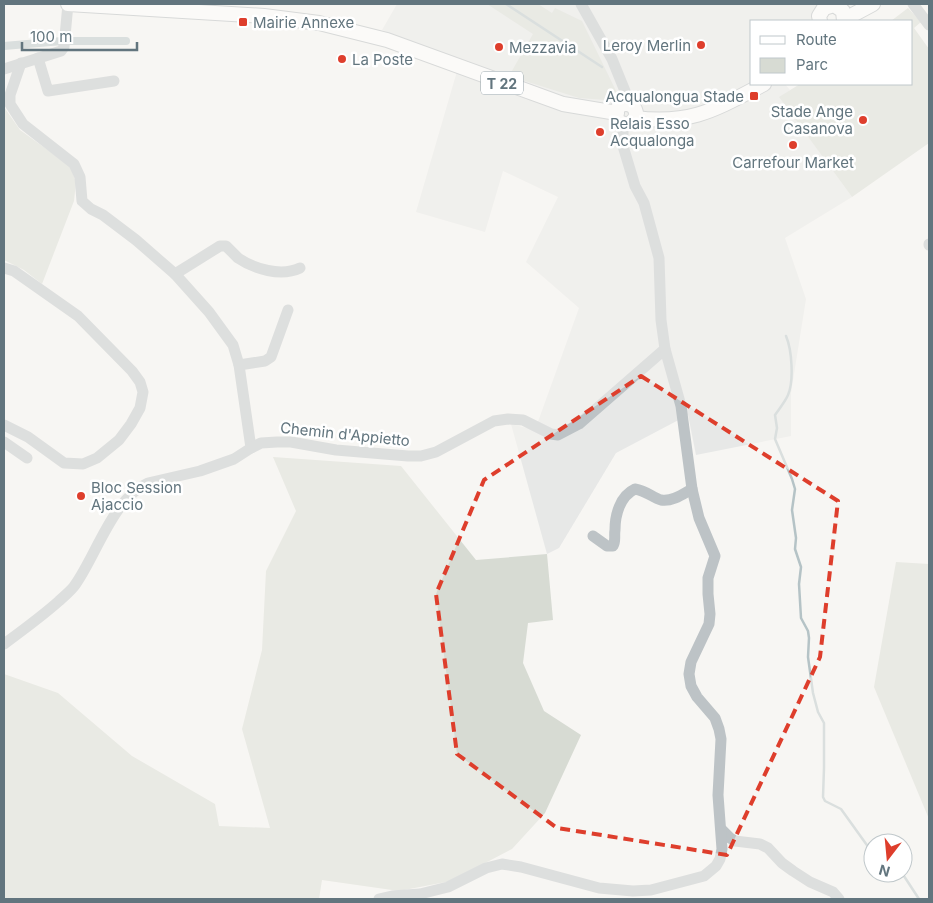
<svg xmlns="http://www.w3.org/2000/svg" width="933" height="903" font-family="Inter,sans-serif">
<style>
.built{fill:#e7e8e7}
.green{fill:#d7dbd3}
.lines{fill:none;stroke-linecap:round;stroke-linejoin:round}
.stream{stroke:#b5c3c6;stroke-width:2.5}
.canal{stroke:#b5c3c6;stroke-width:8}
.major-casing{stroke:#b1b7ba;stroke-width:16}
.minor{stroke:#bdc3c6;stroke-width:11}
.major{stroke:#fff;stroke-width:14}
.marked{fill:none;stroke:#de3e2c;stroke-width:4;stroke-dasharray:10 6;stroke-linejoin:round}
.poi-dot{fill:#de3e2c;stroke:#fff;stroke-width:2}
.labels{text-anchor:middle;dominant-baseline:central;stroke-width:5;stroke-linejoin:round;paint-order:stroke}
.shield{fill:#fff;stroke:#919ea5;stroke-width:1}
.shield-label{font-size:14px;font-weight:bold;fill:#62757e}
.poi-label{font-size:15px;fill:#62757e;stroke:#fff;text-anchor:start}
.street-label{font-size:15px;fill:#62757e;stroke:#fff}
</style>
<rect width="100%" height="100%" fill="#f7f6f3"/>
<!-- built -->
<polygon class="built" points="397,4 827,4 809,21 752,21 752,84 785,84 790,90 780,98 852,197 785,238 806,299 791,393 791,436 696,455 688,415 616,453 559,548 547,554 511,424 535,430 579,308 526,262 558,197 503,171 485,232 416,212 460,61 382,30"/>
<!-- green -->
<g class="green">
<polygon points="487,4 538,4 552,13 555,8 582,21 618,95 606,100 579,98 509,76 533,34"/>
<polygon points="908,8 921,22 914,28 929,49 929,143 852,197 779,97 800,84 912,84 912,21 891,21"/>
<polygon points="4,107 20,130 70,166 76,182 74,201 42,284 24,270 4,260"/>
<polygon points="273,457 401,466 476,560 547,554 553,620 528,623 523,663 544,711 581,735 545,813 512,849 451,881 399,891 322,880 319,899 4,899 4,674 58,693 132,756 215,804 219,826 270,828 242,729 262,650 266,571 296,511"/>
<polygon points="896,562 929,564 929,819 874,687"/>
</g>
<g class="lines">
<!-- stream -->
<g class="stream">
<polyline points="506,4 602,67"/>
<path d="M786,336C792,350 794,381 788,395C785,402 779,409 775,415L777,428L775,439L792,479L795,489L792,510L796,538L795,549L801,567L799,584L801,618L808,631L809,638L808,657L813,693L818,712L824,723V768L823,797L825,801L841,809L869,848L873,859"/>
<polyline points="902,873 919,899"/>
</g>
<!-- canal -->
<g class="canal">
<polyline points="207,6 208,4"/>
<polyline points="70,41 126,41"/>
<polyline points="4,46 62,41"/>
</g>
<defs>
<g id="major">
<polyline points="68,4 264,16 319,23 387,40 563,104 617,113"/>
<polyline points="845,19 873,4"/>
<polyline points="820,21 819,16 824,8 834,5 843,11 844,21"/>
<circle cx="626" cy="114" r="10"/>
<path d="M635,118C692,125 716,109 764,84"/>
</g>
</defs>
<!-- major casing -->
<use href="#major" class="major-casing"/>
<!-- minor -->
<g class="minor">
<polyline points="581,4 612,59 625,91 625,104"/>
<polyline points="913,4 929,25"/>
<polyline points="38,58 48,91 114,81"/>
<polyline points="21,63 10,95 10,104 23,124 74,164 80,177 82,201 91,209 103,215 136,240 175,274 209,312 233,345 239,365 251,448"/>
<polyline points="4,69 61,51 64,47 68,4"/>
<polyline points="929,245 929,244"/>
<polyline points="4,268 14,271 78,316 132,371 140,382 143,392 140,408 131,424 119,440 97,458 83,464 64,463 28,437 4,425"/>
<path d="M175,274L220,246H226C230,250 234,254 238,258C254,269 281,277 300,268"/>
<polyline points="239,365 265,361 271,357 288,310"/>
<polyline points="4,442 27,458"/>
<path d="M593,536L607,546H613C616,541 614,536 615,530C615,515 620,496 635,489C647,491 653,498 661,500C672,502 683,494 692,489"/>
<path d="M4,644C23,630 41,617 59,601C64,596 71,591 75,585C96,556 113,498 148,483L200,471L234,459L251,448L261,443L277,442H291L336,450L408,456H421L436,452L494,421L508,419L523,420L551,434L558,435L579,424L665,349"/>
<polyline points="722,830 730,838 735,841 760,844 768,848 782,863 793,871 810,882 833,892 839,899"/>
<polyline points="379,899 392,896 420,894 448,887 486,868 502,864 521,867 599,888 633,891 651,890 704,876 716,866 720,859 722,849 718,795 721,739 719,729 715,718 697,697 691,686 689,674 691,662 709,624 710,614 708,594 708,578 715,556 699,518 692,489 681,406 665,349 661,320 659,258 644,203 635,186 623,146 623,123"/>
</g>
<!-- major -->
<use href="#major" class="major"/>
</g>
<!-- marked area -->
<path d="M0 0H933V903H0ZM641,376L838,501L820,657L727,855L557,828L457,754L436,594L484,480Z" fill="#f7f6f3" fill-opacity=".55" fill-rule="evenodd"/>
<path class="marked" d="M641,376L838,501L820,657L727,855L557,828L457,754L436,594L484,480Z"/>
<!-- markers -->
<g class="poi-dot">
<rect x="238" y="17" width="10" height="10" rx="2.5"/>
<circle cx="701" cy="45" r="5"/>
<circle cx="499" cy="47" r="5"/>
<circle cx="342" cy="59" r="5"/>
<rect x="749" y="91" width="10" height="10" rx="2.5"/>
<circle cx="863" cy="120" r="5"/>
<circle cx="600" cy="132" r="5"/>
<circle cx="793" cy="145" r="5"/>
<circle cx="81" cy="496" r="5"/>
</g>
<g class="labels">
<!-- shield labels -->
<rect class="shield" x="481" y="71.5" width="42" height="23" rx="4"/>
<g class="shield-label">
<text x="502" y="83">T 22</text>
</g>
<!-- poi labels -->
<g class="poi-label">
<text x="253" y="22">Mairie Annexe</text>
<text x="691" y="45" text-anchor="end">Leroy Merlin</text>
<text x="509" y="47">Mezzavia</text>
<text x="352" y="59">La Poste</text>
<text x="744" y="96" text-anchor="end">Acqualongua Stade</text>
<text x="853" y="111" text-anchor="end">Stade Ange<tspan x="853" dy="17">Casanova</tspan></text>
<text x="610" y="123">Relais Esso<tspan x="610" dy="17">Acqualonga</tspan></text>
<text x="793" y="162" text-anchor="middle">Carrefour Market</text>
<text x="91" y="487">Bloc Session<tspan x="91" dy="17">Ajaccio</tspan></text>
</g>
<!-- street labels -->
<g class="street-label">
<text transform="translate(345 434) rotate(6)">Chemin d'Appietto</text>
</g>
</g>
<!-- border -->
<rect width="933" height="903" fill="none" stroke="#62757e" stroke-width="10"/>
<!-- legend -->
<rect x="750" y="20" width="162" height="65" fill="#ffffff" stroke="#c0c8cb"/>
<rect x="760" y="36" width="25" height="8" fill="#ffffff" stroke="#c0c8cb"/>
<text x="796" y="45" font-size="15" fill="#62757e">Route</text>
<rect x="760" y="58" width="25" height="15" fill="#d7dbd3" stroke="#c0c8cb"/>
<text x="796" y="70" font-size="15" fill="#62757e">Parc</text>
<!-- north arrow -->
<g transform="translate(888 858) rotate(196)"><circle r="24" fill="#ffffff" stroke="#c0c8cb"/>
<path d="M0-4L9 19L0 12L-9 19Z" fill="#de3e2c"/>
<text y="-8" font-size="14" font-weight="bold" text-anchor="middle" fill="#62757e">N</text>
</g>
<!-- scale -->
<path d="M22 42v8h115v-8" fill="none" stroke="#62757e" stroke-width="2.5"/>
<text x="30" y="42" font-size="15" fill="#62757e" stroke="#ffffff" stroke-width="4" paint-order="stroke">100 m</text>
</svg>
